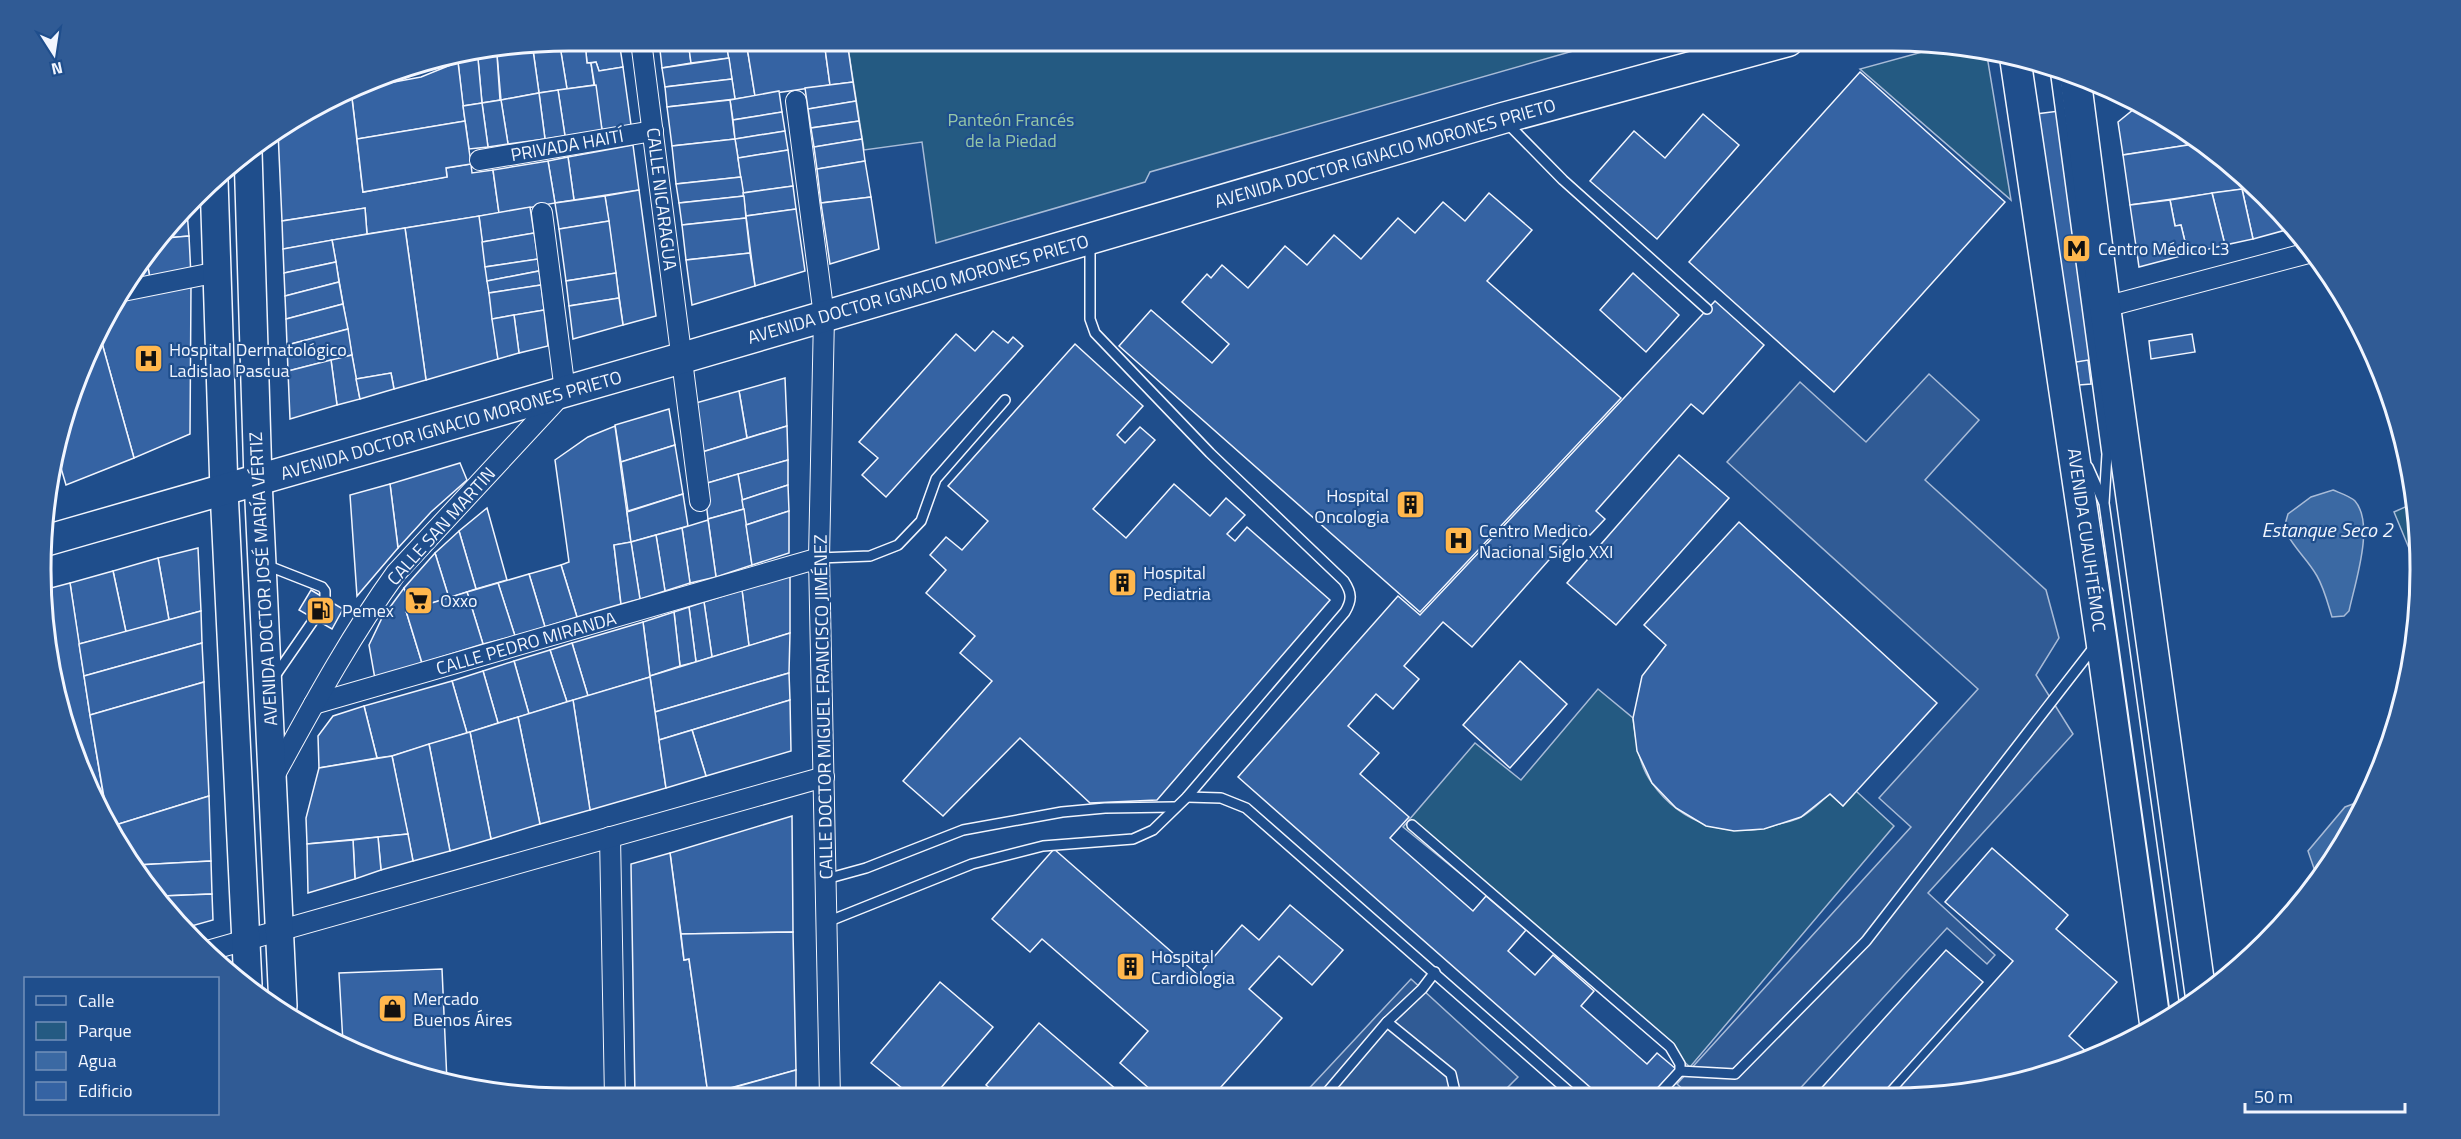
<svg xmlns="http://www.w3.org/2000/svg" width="2461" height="1139" font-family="'Titillium Web',sans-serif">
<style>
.green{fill:#245a82;stroke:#a8bbd7;stroke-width:1.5}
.parking{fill:#305b95;stroke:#a8bbd7;stroke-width:1.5}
.water{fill:#3b69a3;stroke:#a8bbd7;stroke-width:1.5}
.building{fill:#3563a3;stroke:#f2f6ff;stroke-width:1.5}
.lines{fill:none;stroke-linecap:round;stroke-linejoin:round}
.lane-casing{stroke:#f2f6ff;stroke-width:12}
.street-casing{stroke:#f2f6ff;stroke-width:22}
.secondary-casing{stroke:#f2f6ff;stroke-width:30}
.primary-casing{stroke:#f2f6ff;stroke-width:33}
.lane{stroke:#1f4e8c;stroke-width:9}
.street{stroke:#1f4e8c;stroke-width:20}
.secondary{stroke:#1f4e8c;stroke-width:27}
.primary{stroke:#1f4e8c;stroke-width:30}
.labels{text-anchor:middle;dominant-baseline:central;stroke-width:4.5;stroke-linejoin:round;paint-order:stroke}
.park-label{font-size:18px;fill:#97c8a6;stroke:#1f4e8c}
.street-label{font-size:18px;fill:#f2f6ff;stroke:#1f4e8c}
.poi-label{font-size:18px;fill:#f2f6ff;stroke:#1f4e8c;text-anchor:start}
.water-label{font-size:20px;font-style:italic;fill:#f2f6ff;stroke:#1f4e8c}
.rim{fill:none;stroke:#f2f6ff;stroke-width:3}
</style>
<rect width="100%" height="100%" fill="#1f4e8c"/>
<!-- green -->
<g class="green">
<polygon points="847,41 1608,41 1150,172 1145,182 936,243 922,142 864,150"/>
<polygon points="1944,46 1986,50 2011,200 1860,69"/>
<polygon points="2414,503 2420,569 2420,575 2394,512"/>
<path d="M1598,689L1633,718C1636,740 1638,764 1652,783C1682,825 1731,840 1779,824C1786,822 1794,821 1801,817C1811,812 1821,801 1830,794L1843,806L1856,791L1894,826L1690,1067L1608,994L1403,827L1475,743L1521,780Z"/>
</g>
<!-- parking -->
<g class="parking">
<polygon points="1929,374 1979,420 1925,480 2046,590 2059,638 2036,675 2073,734 1928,893 1995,955 1987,964 1947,928 1795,1094 1689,1095 1677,1084 1911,827 1879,798 1978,689 1727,462 1800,382 1866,442"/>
<polygon points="1411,979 1518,1077 1500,1095 1302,1096"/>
</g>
<!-- water -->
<g class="water">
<path d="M2333,490C2340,493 2350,496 2355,501C2375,524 2355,583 2349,611L2344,616L2332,617C2328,604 2324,588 2317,576C2307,558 2292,547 2284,528L2288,514L2311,497Z"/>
<polygon points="2364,800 2318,880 2308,851 2345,807"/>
</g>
<!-- building -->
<g class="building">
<polygon points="597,41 619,41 623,67 599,71 596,62 587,63 585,42"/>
<polygon points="659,41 688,41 691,63 662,68"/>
<polygon points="688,41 726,41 729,58 691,63"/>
<polygon points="726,41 746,41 755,96 735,99"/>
<polygon points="746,41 824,41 830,85 755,96"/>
<polygon points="824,41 847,41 853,82 830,85"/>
<polygon points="585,42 587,63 591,63 594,85 567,89 560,46"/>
<polygon points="560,46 567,89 539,93 533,50"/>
<polygon points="533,50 539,93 501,100 497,55"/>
<polygon points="497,55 500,100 482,103 478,59"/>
<polygon points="729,58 732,79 665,87 662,68"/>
<polygon points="478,59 482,103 463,106 458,62"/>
<polygon points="458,62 465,121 357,139 351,90 421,77"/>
<polygon points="596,62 599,71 623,67 631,125 602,130 591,63"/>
<polygon points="1860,72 2005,202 1834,392 1689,262"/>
<polygon points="732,79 735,99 667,107 665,87"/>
<polygon points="853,82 856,101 808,109 805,88"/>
<polygon points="596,85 602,130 565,136 558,90"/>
<polygon points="351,90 363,192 447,177 446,168 471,164 472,173 493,170 499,213 367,234 365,208 282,221 278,131 305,111"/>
<polygon points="558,90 565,136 545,139 539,93"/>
<polygon points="779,91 782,112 733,120 730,100"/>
<polygon points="539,93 545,139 508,144 501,100"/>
<polygon points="501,100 508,144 488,147 482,103"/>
<polygon points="730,100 735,139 672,146 667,107"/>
<polygon points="856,101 859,121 811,128 808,109"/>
<polygon points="482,103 488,147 469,149 463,106"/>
<polygon points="2139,105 2185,130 2188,145 2123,155 2118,122"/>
<polygon points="2059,111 2094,360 2070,363 2036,114"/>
<polygon points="782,112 785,131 735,139 733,120"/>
<polygon points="1703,114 1739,145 1657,239 1590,181 1634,131 1665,158"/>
<polygon points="465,121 471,164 446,168 447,177 363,192 357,139"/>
<polygon points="859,121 862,139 814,147 811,128"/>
<polygon points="2185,130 2201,143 2188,145"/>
<polygon points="785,131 788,150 738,158 735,139"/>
<polygon points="735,139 741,177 676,184 672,146"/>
<polygon points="862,139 865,161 817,169 814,147"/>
<polygon points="2201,143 2248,181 2250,188 2130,205 2123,155"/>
<polygon points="633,145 639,190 574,200 568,157"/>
<polygon points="788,150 793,186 743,193 738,158"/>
<polygon points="568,157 574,200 555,203 548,161"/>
<polygon points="548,161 555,203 499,213 493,170"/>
<polygon points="865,161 871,197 821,203 817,169"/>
<polygon points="741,177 744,196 679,203 676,184"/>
<polygon points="793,186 796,209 746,216 743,193"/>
<polygon points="2256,187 2265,195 2293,228 2253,239 2242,189"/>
<polygon points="2242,189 2253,239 2225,245 2212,193"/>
<polygon points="639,190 656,316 623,325 605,196"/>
<polygon points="1489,193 1532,230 1487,281 1621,398 1420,612 1119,346 1151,310 1212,363 1229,344 1182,302 1207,274 1211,278 1222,265 1248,288 1285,246 1307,265 1334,235 1361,259 1398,218 1415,233 1443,202 1465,221"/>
<polygon points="2212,193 2225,245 2188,254 2181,225 2175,226 2170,200"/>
<polygon points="605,196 609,221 559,229 555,203"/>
<polygon points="744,196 746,218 682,225 679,203"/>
<polygon points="871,197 879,249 830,264 821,203"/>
<polygon points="2170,200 2175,226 2181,225 2188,254 2139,267 2130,205"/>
<polygon points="530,207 534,233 482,242 479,216"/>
<polygon points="365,208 367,234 283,249 282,221"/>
<polygon points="796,209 805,271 755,286 746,216"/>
<polygon points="187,212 189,236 166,238"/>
<polygon points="479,216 498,359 426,380 405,228"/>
<polygon points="746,218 750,253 686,260 682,225"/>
<polygon points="609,221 616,273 566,281 559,229"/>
<polygon points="405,228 426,380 394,389 391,373 356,379 332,240"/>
<polygon points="534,233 538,259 485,267 482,242"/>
<polygon points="189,236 191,276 150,279 147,261 166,238"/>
<polygon points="332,240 336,262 284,273 283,249"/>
<polygon points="750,253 755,286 692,305 686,260"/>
<polygon points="538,259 539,271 487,281 485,267"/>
<polygon points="147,261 150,279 129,283"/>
<polygon points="336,262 339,282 285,296 284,273"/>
<polygon points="539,271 541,285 489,293 487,281"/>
<polygon points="616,273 619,298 569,306 566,281"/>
<polygon points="1633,273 1679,315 1646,352 1600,310"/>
<polygon points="339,282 343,304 286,319 285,296"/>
<polygon points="541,285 544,310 492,319 489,293"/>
<polygon points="191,286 190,434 134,458 100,336 111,305 116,299 169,288"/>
<polygon points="619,298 623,325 573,339 569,306"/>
<polygon points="1715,301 1764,345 1703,414 1691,404 1596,511 1605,519 1590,535 1579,526 1472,647 1443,622 1404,666 1419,679 1393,709 1376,694 1348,726 1379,753 1360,774 1409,817 1390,838 1473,911 1486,896 1526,930 1508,951 1535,975 1553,955 1594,991 1581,1006 1647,1064 1657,1053 1676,1069 1653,1095 1599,1095 1238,777 1398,596 1420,615"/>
<polygon points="343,304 348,329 287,345 286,319"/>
<polygon points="544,310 548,346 519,353 514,315"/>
<polygon points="514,315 519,353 498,359 492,319"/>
<polygon points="348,329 352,355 288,371 287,345"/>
<polygon points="993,331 1008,343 1013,337 1023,346 886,497 862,475 878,458 859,442 956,334 975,351"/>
<polygon points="2192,334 2195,352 2151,359 2149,341"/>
<polygon points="100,336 134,458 66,485 56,451"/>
<polygon points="1075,344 1143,406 1117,435 1125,443 1140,427 1155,440 1093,509 1126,538 1174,484 1210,516 1226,498 1245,515 1227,534 1235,541 1247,527 1330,600 1157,800 1090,803 1020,738 943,816 903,781 992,681 960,653 975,636 926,593 946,570 930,555 946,537 962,550 988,521 948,486"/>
<polygon points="352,355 360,399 337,405 331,360"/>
<polygon points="331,360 337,405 290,419 288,371"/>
<polygon points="2088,360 2091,384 2079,385 2076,362"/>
<polygon points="391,373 394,389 360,399 356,379"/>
<polygon points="785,378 787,426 747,438 739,391"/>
<polygon points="739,391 747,438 699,453 692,404"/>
<polygon points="669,409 675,445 621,462 615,425"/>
<polygon points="615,426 631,542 614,545 621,604 577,617 561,565 569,562 555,460 588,437"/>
<polygon points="787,426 788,460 704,484 699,453"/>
<polygon points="675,445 683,494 628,511 621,462"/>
<polygon points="1679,455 1729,498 1616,625 1567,583"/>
<polygon points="788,460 788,485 742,500 738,474"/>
<polygon points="460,463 467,480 431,512 398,548 390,484"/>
<polygon points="738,474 744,509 708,519 704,484"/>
<polygon points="390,484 398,548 357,596 350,495"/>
<polygon points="788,485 789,511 746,525 742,500"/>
<polygon points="683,494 688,526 631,542 627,512"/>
<polygon points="487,508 507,580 476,589 459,531"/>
<polygon points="744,509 752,565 716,577 708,519"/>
<polygon points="789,511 789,553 752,565 746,525"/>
<polygon points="708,520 716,577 690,583 682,528"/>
<polygon points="1739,522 1937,703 1843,806 1830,794 1801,817 1764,829 1734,831 1706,826 1676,808 1652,783 1637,751 1633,718 1642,676 1666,645 1644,625"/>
<polygon points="682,528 690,583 665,591 656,535"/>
<polygon points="459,531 476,589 449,598 435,553"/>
<polygon points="656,535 665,591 640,599 631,542"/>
<polygon points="631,542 640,599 621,604 614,545"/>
<polygon points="198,548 201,611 169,620 158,558"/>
<polygon points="435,553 449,598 412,609 404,588"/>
<polygon points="158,558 169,620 126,632 113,571"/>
<polygon points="561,565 577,617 545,627 529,574"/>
<polygon points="113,571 126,632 79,644 70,583"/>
<polygon points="529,574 545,627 515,636 498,583"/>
<polygon points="790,576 790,633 749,646 742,590"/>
<polygon points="70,583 90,715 109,829 68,739 45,639 47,589"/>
<polygon points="498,583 515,636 483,644 467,592"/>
<polygon points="404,588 412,609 406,611 422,663 375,679 369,645 382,618"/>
<polygon points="311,590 343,609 332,629 299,610"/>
<polygon points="742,590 749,646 712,657 704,602"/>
<polygon points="467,592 483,644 422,663 406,611"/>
<polygon points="704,602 712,657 696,662 689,607"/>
<polygon points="689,607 696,662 680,666 674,612"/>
<polygon points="201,611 202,643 84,676 79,644"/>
<polygon points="674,612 680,666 650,676 643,622"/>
<polygon points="643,622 650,677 588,696 572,643"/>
<polygon points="790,633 789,673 655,712 650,676"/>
<polygon points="202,643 204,682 90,715 84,676"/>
<polygon points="572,643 588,696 567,702 550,650"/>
<polygon points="550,650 567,702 529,714 514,661"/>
<polygon points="514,661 529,714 498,723 483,671"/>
<polygon points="1520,661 1567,704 1510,768 1463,725"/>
<polygon points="483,671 498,723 467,733 452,681"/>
<polygon points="789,673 790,700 659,740 655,712"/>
<polygon points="650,677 666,788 590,810 573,700"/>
<polygon points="452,681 467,733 392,756 377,758 364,706"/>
<polygon points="204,682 209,796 109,827 90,715"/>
<polygon points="573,700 590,810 540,824 518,717"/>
<polygon points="790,700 791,751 706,776 692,730"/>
<polygon points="364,706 377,758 319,768 318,736 333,716"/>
<polygon points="518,717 540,824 491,839 470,732"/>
<polygon points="692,730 706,776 666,788 659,740"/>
<polygon points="470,732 491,839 450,851 429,744"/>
<polygon points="429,744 450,851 413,861 392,756"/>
<polygon points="392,756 408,834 307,844 306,818 319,768"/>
<polygon points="209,796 211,861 137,865 109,829 109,827"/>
<polygon points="792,816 793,932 681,934 670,853"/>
<polygon points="408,834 413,861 381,870 378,837"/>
<polygon points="378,837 381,870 355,879 353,840"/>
<polygon points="353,840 355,879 308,893 307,844"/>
<polygon points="1992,848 2068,915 2056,929 2117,982 2069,1036 2093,1058 1961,1094 1894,1094 2013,961 1945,902"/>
<polygon points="1054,849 1198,975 1242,925 1259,940 1290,905 1343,950 1312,985 1279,956 1249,989 1282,1018 1213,1096 1159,1097 1120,1063 1148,1031 1042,939 1030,952 992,919"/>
<polygon points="670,853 684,960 689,959 708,1094 714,1093 714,1098 635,1098 631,864"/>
<polygon points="211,861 212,894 162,896 137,865"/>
<polygon points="212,894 213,920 188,927 162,896"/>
<polygon points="793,932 796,1070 708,1094 689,959 684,960 681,934"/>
<polygon points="1946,950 1983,982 1882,1094 1816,1094"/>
<polygon points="442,969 447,1082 367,1058 343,1043 339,973"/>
<polygon points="940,982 993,1027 933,1097 913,1097 871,1063"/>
<polygon points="1039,1023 1125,1097 1000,1097 986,1085"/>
<polygon points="796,1070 796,1098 714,1098 714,1093"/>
</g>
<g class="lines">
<defs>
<g id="lane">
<polyline points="2055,69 2107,454 2104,503 2175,1011"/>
<polyline points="1507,123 1563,180 1707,309"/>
<polyline points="2088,467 2103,501"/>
<polyline points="819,558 870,556 898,545 921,521 936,479 1005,400"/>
<polyline points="266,565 322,587 325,591 325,598"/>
<polyline points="275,676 315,618"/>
<polyline points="1187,797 1221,798 1246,808 1573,1095"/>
<polyline points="1412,825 1670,1047 1680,1064 1680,1071 1658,1095"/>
<polyline points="826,879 866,868 963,830 1062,812 1105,808 1174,807"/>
<path d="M827,922L972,864L1043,846L1133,839L1153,830L1187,797L1345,612C1352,600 1352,593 1344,581L1210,453L1095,333L1090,319V243"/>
<polyline points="1387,1022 1422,989 1435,972"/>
<polyline points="1680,1071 1735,1074 1866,941 2094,647"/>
<polyline points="1324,1096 1387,1022 1451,1074 1456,1096"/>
</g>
<g id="street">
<polyline points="641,41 700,501"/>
<polyline points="796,101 824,316 819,558 830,1098"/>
<polyline points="480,160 653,131"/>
<polyline points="123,291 218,272"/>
<polyline points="2105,307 2312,252"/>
<polyline points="314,704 819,558"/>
<path d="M273,778C311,709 349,638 396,573L565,391L542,213"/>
<polyline points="610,837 615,1098"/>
<polyline points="207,951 824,777"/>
</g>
<g id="secondary">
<polyline points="248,152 258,480 283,1006"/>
<polyline points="214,180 224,490 248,984"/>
</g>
<g id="primary">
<polyline points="2015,57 2101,638 2155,1023"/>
<polyline points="2075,75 2105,307 2201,997"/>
<polyline points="48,540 682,358 1503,118 1788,41"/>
</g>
</defs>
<!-- lane casing -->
<use href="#lane" class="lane-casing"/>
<!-- street casing -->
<use href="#street" class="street-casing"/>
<!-- secondary casing -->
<use href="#secondary" class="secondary-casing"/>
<!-- primary casing -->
<use href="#primary" class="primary-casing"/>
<!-- lane -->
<use href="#lane" class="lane"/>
<!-- street -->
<use href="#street" class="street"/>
<!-- secondary -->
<use href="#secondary" class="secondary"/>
<!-- primary -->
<use href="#primary" class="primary"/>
</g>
<!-- icons -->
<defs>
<symbol id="metro-square" viewBox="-11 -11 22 22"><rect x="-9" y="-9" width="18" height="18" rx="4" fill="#ffb74d" stroke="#1f4e8c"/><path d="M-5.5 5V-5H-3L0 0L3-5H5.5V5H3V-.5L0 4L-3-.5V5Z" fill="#111"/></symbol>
<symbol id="hospital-square" viewBox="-11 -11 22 22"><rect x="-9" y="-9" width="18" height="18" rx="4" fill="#ffb74d" stroke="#1f4e8c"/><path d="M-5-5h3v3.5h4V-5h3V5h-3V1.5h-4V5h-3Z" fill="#111"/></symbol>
<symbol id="building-square" viewBox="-11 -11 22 22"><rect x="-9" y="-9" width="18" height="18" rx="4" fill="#ffb74d" stroke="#1f4e8c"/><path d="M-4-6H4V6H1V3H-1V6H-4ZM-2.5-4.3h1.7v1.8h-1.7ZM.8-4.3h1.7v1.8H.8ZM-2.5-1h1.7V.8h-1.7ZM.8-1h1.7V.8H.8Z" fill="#111"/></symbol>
<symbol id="supermarket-square" viewBox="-11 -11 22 22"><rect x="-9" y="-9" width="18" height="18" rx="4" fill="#ffb74d" stroke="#1f4e8c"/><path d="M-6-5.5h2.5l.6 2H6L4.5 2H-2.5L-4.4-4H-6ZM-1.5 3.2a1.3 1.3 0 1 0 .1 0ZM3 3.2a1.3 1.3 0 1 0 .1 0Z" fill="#111"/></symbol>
<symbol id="fuel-square" viewBox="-11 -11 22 22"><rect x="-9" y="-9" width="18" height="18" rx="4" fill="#ffb74d" stroke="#1f4e8c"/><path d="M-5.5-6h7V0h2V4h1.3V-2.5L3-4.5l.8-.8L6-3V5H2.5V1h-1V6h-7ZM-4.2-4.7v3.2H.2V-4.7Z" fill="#111"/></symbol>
<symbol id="shop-square" viewBox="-11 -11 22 22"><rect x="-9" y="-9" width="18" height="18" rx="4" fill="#ffb74d" stroke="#1f4e8c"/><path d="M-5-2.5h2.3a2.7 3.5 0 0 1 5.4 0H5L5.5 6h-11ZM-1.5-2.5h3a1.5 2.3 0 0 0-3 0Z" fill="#111"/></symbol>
</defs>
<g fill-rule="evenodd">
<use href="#metro-square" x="2060" y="232" width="33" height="33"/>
<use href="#hospital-square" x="132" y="342" width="33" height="33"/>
<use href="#building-square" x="1394" y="488" width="33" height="33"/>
<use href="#hospital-square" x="1442" y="524" width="33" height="33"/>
<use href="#building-square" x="1106" y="566" width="33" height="33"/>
<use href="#supermarket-square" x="402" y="584" width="33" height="33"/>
<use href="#fuel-square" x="304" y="594" width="33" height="33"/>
<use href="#building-square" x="1114" y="950" width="33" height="33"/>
<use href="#shop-square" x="376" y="992" width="33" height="33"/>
</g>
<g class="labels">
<!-- park labels -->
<g class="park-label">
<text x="1011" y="119">Panteón Francés<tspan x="1011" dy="21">de la Piedad</tspan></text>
</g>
<!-- street labels -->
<g class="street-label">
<text transform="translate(567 145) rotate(-10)">PRIVADA HAITÍ</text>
<text transform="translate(1385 153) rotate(-16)">AVENIDA DOCTOR IGNACIO MORONES PRIETO</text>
<text transform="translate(662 199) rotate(83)">CALLE NICARAGUA</text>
<text transform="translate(918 289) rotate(-16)">AVENIDA DOCTOR IGNACIO MORONES PRIETO</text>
<text transform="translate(451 425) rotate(-16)">AVENIDA DOCTOR IGNACIO MORONES PRIETO</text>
<text transform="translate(441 526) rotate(-48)">CALLE SAN MARTIN</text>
<text transform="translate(2087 540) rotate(82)">AVENIDA CUAUHTÉMOC</text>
<text transform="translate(263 579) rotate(-93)">AVENIDA DOCTOR JOSÉ MARÍA VÉRTIZ</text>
<text transform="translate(526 643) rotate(-16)">CALLE PEDRO MIRANDA</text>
<text transform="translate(823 707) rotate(-91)">CALLE DOCTOR MIGUEL FRANCISCO JIMÉNEZ</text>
</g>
<!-- poi labels -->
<g class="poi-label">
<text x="2098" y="248">Centro Médico L3</text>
<text x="169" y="349">Hospital Dermatológico<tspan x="169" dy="21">Ladislao Pascua</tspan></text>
<text x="1389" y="495" text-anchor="end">Hospital<tspan x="1389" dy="21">Oncologia</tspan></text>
<text x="1479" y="530">Centro Medico<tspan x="1479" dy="21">Nacional Siglo XXI</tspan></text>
<text x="1143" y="572">Hospital<tspan x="1143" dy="21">Pediatria</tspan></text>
<text x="440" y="600">Oxxo</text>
<text x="342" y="610">Pemex</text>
<text x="1151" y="956">Hospital<tspan x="1151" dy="21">Cardiologia</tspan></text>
<text x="413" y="998">Mercado<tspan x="413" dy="21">Buenos Áires</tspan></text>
</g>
<!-- water labels -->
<g class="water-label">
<text x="2327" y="529">Estanque Seco 2</text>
</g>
</g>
<!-- crop -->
<path d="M0 0H2461V1139H0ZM569 51H1892A518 518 0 0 1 2410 569V570A518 518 0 0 1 1892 1088H569A518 518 0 0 1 51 570V569A518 518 0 0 1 569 51Z" fill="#305b95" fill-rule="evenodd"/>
<path class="rim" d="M569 51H1892A518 518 0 0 1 2410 569V570A518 518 0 0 1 1892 1088H569A518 518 0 0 1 51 570V569A518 518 0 0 1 569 51Z"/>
<!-- legend -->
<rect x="24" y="977" width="195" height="138" fill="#1f4e8c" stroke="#7391ba" stroke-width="1.5"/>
<rect x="36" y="996" width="30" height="9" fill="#1f4e8c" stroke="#7391ba" stroke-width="1.5"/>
<text x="78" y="1007" font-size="18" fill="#f2f6ff">Calle</text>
<rect x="36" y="1022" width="30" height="18" fill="#245a82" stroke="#7391ba" stroke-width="1.5"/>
<text x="78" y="1037" font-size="18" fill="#f2f6ff">Parque</text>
<rect x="36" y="1052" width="30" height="18" fill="#3b69a3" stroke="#7391ba" stroke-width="1.5"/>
<text x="78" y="1067" font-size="18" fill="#f2f6ff">Agua</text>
<rect x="36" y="1082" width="30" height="18" fill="#3563a3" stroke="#7391ba" stroke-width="1.5"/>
<text x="78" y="1097" font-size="18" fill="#f2f6ff">Edificio</text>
<!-- north arrow -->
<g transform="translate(54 54) rotate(168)" stroke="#1f4e8c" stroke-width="4.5" paint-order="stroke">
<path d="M0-4.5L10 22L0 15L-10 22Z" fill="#f2f6ff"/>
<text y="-9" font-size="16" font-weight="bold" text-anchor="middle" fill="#f2f6ff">N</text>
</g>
<!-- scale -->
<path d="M2245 1103v9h160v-9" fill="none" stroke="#f2f6ff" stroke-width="3"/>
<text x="2254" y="1103" font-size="18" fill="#f2f6ff" stroke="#1f4e8c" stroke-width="4.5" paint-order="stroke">50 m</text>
</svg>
